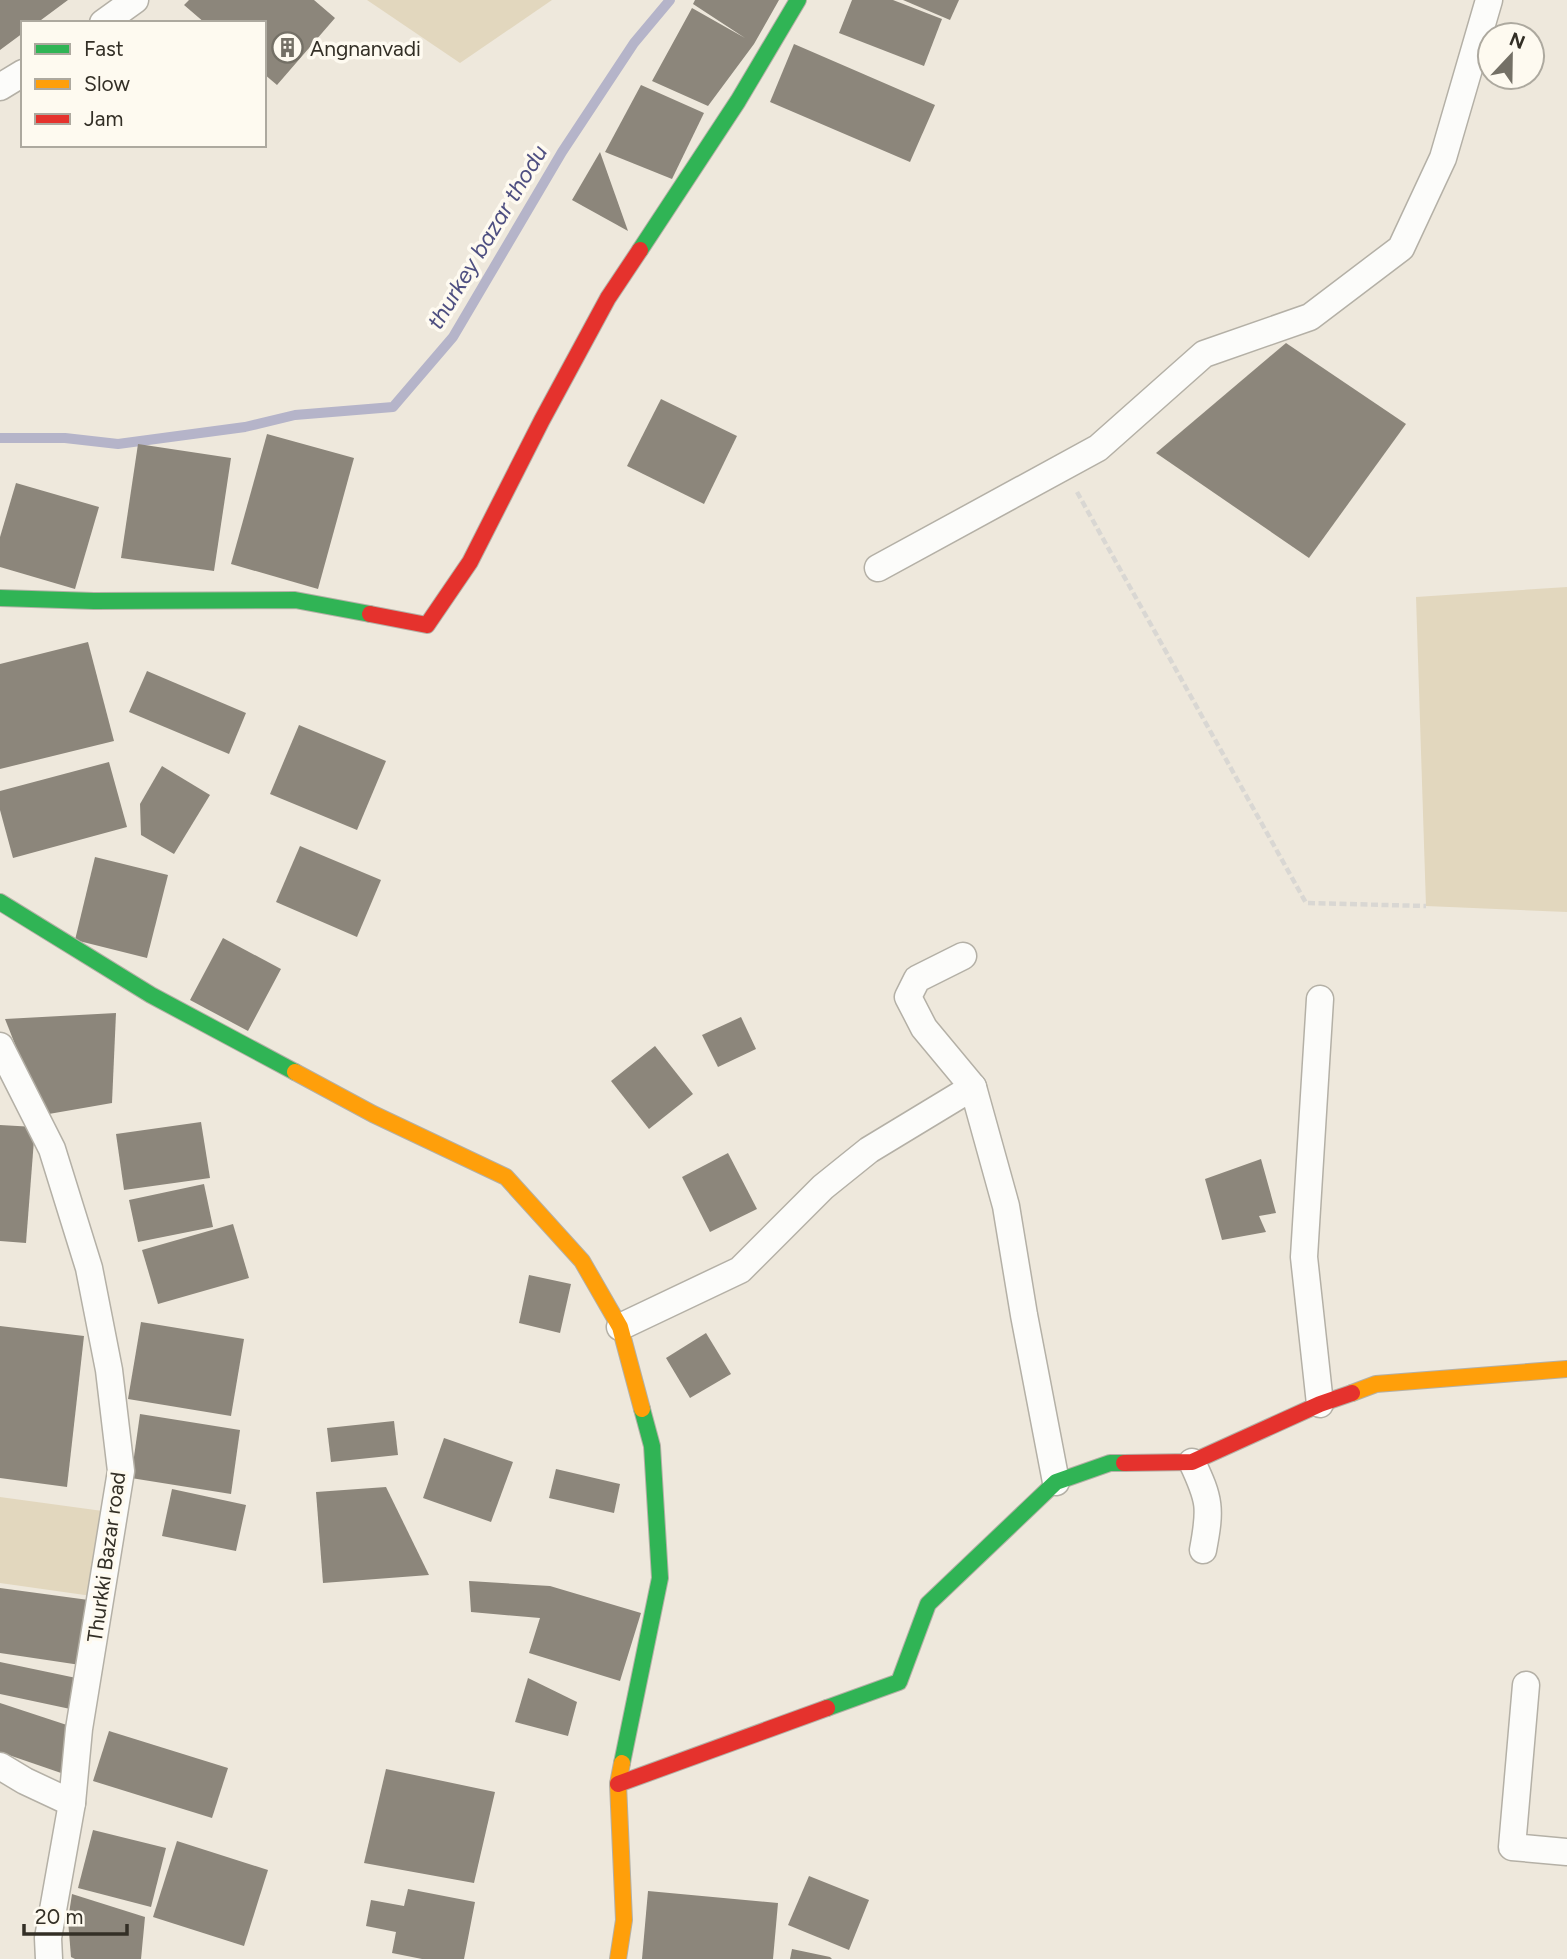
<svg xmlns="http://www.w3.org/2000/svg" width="1567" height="1959" font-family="Figtree,sans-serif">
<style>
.green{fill:#e2d7be}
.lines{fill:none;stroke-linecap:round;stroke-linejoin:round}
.stream{stroke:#b5b4c9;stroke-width:10}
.building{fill:#8c867b}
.street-casing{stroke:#b4b0a6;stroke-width:29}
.fast-casing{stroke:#b4b0a6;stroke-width:18}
.slow-casing{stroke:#b4b0a6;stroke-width:18}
.jam-casing{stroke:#b4b0a6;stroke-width:18}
.path{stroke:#d9d7d3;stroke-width:4.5;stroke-dasharray:7 3.5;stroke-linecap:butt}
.street{stroke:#fcfcfa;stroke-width:26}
.fast{stroke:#30b455;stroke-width:16}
.slow{stroke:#ff9f0a;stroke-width:16}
.jam{stroke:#e5322d;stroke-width:16}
.labels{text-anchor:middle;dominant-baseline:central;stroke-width:7;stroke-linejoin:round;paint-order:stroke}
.poi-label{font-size:21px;fill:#332f26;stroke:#fefaf0;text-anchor:start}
.street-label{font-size:21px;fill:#332f26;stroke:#fefaf0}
.water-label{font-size:23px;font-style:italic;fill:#4e4f81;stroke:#fefaf0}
</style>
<rect width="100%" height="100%" fill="#eee8dc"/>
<!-- green -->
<g class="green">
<polygon points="367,0 552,0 460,63"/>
<polygon points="1567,587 1567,912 1426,906 1416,597"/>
<polygon points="0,1497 110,1512 99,1597 0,1583"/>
</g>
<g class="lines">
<!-- stream -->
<polyline class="stream" points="0,438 65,438 118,444 245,427 295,415 393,407 453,337 562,152 634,43 670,0"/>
</g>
<!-- building -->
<g class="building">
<polygon points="0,0 68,0 37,23 23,23 23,33 0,50"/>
<polygon points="189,0 314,0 335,18 277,85 264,74 264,23 205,23 184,5"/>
<polygon points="695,0 779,0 754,44 708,106 652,81 692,8 745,38 693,4"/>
<polygon points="852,0 893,0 942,19 924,66 839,33"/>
<polygon points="903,0 959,0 950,20"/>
<polygon points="794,44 935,105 910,162 770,102"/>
<polygon points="641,85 704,113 672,179 605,152"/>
<polygon points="600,152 628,231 572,200"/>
<polygon points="1286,343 1406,424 1309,558 1156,453"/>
<polygon points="661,399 737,436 704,504 627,466"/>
<polygon points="267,434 354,458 318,589 231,564"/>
<polygon points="138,444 231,458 214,571 121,558"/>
<polygon points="16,483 99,507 75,589 0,567 0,537"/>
<polygon points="88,642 114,741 0,769 0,664"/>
<polygon points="147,671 246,713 229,754 129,712"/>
<polygon points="299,725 386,761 357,830 270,794"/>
<polygon points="109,762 127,827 13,858 0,810 0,791"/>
<polygon points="162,766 210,795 174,854 141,835 140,804"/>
<polygon points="300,846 381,880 357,937 276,902"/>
<polygon points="95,857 168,875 147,958 75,940"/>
<polygon points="223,938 281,969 248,1031 190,1000"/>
<polygon points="116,1013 112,1103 43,1115 5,1019"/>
<polygon points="741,1017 756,1049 718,1067 702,1035"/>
<polygon points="655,1046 693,1094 649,1129 611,1081"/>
<polygon points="201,1122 210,1178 124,1190 116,1134"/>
<polygon points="0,1125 35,1127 26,1243 0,1241"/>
<polygon points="728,1153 757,1209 710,1232 682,1177"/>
<polygon points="1261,1159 1276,1213 1259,1216 1266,1232 1222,1240 1205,1179"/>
<polygon points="204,1184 213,1227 138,1242 129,1200"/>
<polygon points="233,1224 249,1278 158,1304 142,1250"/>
<polygon points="529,1275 571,1284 560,1333 519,1323"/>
<polygon points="141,1322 244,1339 231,1416 128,1399"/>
<polygon points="0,1326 84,1336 67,1487 0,1478"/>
<polygon points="706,1333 731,1374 690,1398 666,1358"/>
<polygon points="140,1414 240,1430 231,1494 131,1478"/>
<polygon points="394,1421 398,1455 331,1462 327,1428"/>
<polygon points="444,1438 513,1462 491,1522 423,1498"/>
<polygon points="556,1469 620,1484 614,1513 549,1498"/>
<polygon points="386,1487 429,1575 323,1583 316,1492"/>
<polygon points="172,1489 246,1505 236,1551 162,1536"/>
<polygon points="469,1581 550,1586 641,1613 620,1681 529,1653 540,1618 471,1612"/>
<polygon points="0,1588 96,1601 87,1666 0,1653"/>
<polygon points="0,1662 81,1679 75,1710 0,1694"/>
<polygon points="528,1678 577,1702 568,1736 515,1722"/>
<polygon points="0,1703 79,1729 64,1774 0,1752"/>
<polygon points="109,1731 228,1768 212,1818 93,1781"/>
<polygon points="386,1769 495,1792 474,1883 364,1863"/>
<polygon points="93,1830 166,1848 151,1907 78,1888"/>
<polygon points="177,1841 268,1870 244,1946 153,1917"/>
<polygon points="809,1876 869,1900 849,1950 788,1925"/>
<polygon points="408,1889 475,1902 464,1959 422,1959 392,1953 396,1932 366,1926 371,1900 404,1906"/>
<polygon points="648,1891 778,1903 773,1959 642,1959"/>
<polygon points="72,1894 145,1917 141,1959 75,1959 71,1957 68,1920"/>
<polygon points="792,1949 830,1957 832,1959 790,1959"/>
</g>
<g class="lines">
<defs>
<g id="street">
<polyline points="103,23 135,0"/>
<polyline points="0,87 23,73"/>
<polyline points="878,568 1098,448 1204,354 1310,317 1401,248 1443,158 1489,0"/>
<polyline points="963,956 917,979 908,997 924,1028 973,1087 1006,1206 1024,1315 1056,1482"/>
<polyline points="0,1046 52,1149 89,1268 109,1370 121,1471 79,1729 72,1803 48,1938 49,1959"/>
<polyline points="620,1327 740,1270 823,1187 869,1150 973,1087"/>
<polyline points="1320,1404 1304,1257 1320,999"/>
<path d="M1192,1462C1210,1500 1211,1508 1203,1550"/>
<polyline points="1526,1685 1512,1847 1567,1852"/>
<polyline points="0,1766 25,1781 72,1803"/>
</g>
<g id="fast">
<polyline points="640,250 738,101 798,0"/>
<polyline points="0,598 94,601 295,600 370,614"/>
<polyline points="0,902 151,995 295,1072"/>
<polyline points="827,1708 899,1682 928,1604 1056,1482 1110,1463 1124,1463"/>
<polyline points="622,1763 660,1578 652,1446 642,1409"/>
</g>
<g id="slow">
<polyline points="295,1072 373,1114 506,1177 582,1261 620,1327 642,1409"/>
<polyline points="1352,1393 1376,1384 1567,1369"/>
<polyline points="618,1959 624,1920 618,1784 622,1763"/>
</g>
<g id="jam">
<polyline points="370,614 427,625 470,562 542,420 608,298 640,250"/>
<polyline points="1124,1463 1192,1462 1320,1404 1352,1393"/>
<polyline points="618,1784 827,1708"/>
</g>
</defs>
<!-- street casing -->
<use href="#street" class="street-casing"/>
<!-- fast casing -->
<use href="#fast" class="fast-casing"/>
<!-- slow casing -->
<use href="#slow" class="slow-casing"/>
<!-- jam casing -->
<use href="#jam" class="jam-casing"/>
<!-- path -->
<polyline class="path" points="1077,492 1306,903 1426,906"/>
<!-- street -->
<use href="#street" class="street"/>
<!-- fast -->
<use href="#fast" class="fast"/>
<!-- slow -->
<use href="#slow" class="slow"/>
<!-- jam -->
<use href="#jam" class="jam"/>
</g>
<!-- icons -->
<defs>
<symbol id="building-ring" viewBox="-11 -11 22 22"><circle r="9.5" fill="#fefaf0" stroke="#747066" stroke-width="1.5"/><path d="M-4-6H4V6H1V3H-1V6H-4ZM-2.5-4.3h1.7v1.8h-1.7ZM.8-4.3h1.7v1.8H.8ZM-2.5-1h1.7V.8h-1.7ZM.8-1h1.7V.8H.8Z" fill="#747066"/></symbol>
</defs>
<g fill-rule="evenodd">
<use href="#building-ring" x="270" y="30" width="35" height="35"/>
</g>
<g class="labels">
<!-- poi labels -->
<g class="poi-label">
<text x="310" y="48">Angnanvadi</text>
</g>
<!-- street labels -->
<g class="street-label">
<text transform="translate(106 1557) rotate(-82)">Thurkki Bazar road</text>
</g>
<!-- water labels -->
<g class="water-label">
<text transform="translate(487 237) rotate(-59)">thurkey bazar thodu</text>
</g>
</g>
<!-- legend -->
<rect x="21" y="21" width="245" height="126" fill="#fefaf0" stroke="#ada99f" stroke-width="2"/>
<rect x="35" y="44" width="35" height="10" fill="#30b455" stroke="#ada99f" stroke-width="2"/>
<text x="84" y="56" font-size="21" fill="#332f26">Fast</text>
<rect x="35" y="79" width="35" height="10" fill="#ff9f0a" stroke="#ada99f" stroke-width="2"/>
<text x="84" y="91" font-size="21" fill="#332f26">Slow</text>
<rect x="35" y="114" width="35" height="10" fill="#e5322d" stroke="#ada99f" stroke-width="2"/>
<text x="84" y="126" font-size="21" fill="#332f26">Jam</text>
<!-- north arrow -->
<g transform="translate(1511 56) rotate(22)"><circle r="33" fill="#fefaf0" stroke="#ada99f" stroke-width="2"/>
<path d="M0-5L12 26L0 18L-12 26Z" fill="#747066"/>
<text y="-10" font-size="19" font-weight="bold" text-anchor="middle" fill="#332f26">N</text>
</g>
<!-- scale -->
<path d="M24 1924v10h103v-10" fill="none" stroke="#332f26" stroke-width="3.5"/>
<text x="35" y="1924" font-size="21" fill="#332f26" stroke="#fefaf0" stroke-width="5" paint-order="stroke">20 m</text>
</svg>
